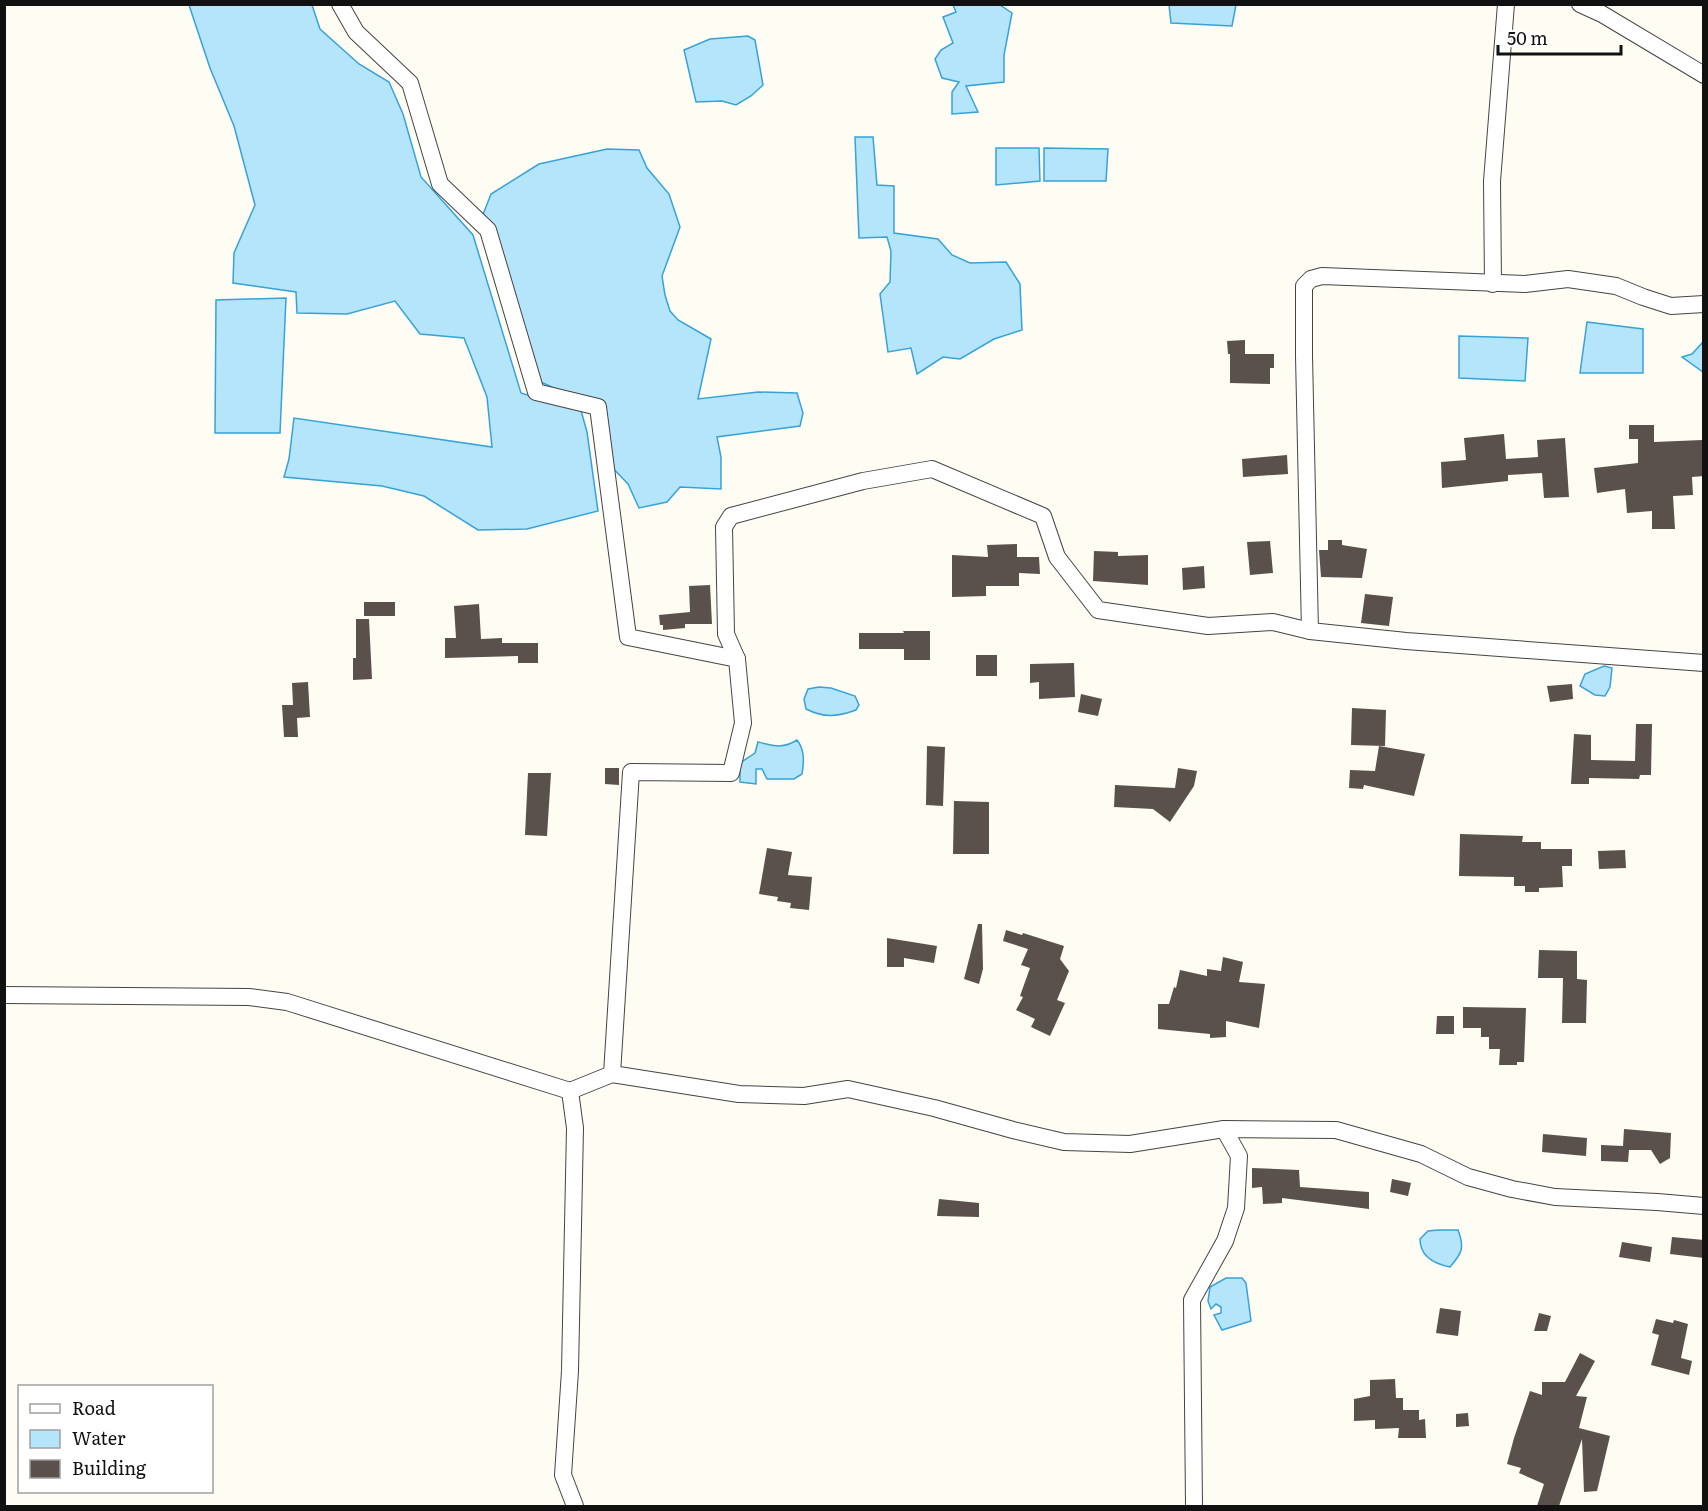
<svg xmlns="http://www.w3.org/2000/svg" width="1708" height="1511" font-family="Literata,serif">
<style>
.water{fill:#b4e5fb;stroke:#36a3d7;stroke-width:1.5}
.building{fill:#5a504c}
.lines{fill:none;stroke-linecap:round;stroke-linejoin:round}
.minor-casing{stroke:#444;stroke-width:18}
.minor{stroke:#fff;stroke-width:16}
</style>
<rect width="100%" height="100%" fill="#fffcf4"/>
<!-- water -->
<g class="water">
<polygon points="189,5 312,5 320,29 359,64 389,82 403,114 421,177 473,235 521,393 553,403 580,407 587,432 598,511 527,529 478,530 424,496 382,486 284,477 289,459 294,418 492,447 487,397 464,338 420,334 395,301 347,314 297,313 296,292 233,283 234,253 255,205 234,126 210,68"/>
<polygon points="953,5 1000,5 1012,13 1004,55 1004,82 966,86 978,112 952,114 952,92 959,82 942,78 935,59 941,50 953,43 943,17 956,12"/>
<polygon points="1169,5 1236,5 1232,26 1171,23"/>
<polygon points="748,36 755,40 763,85 751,96 736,105 722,101 696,102 684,50 710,39"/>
<polygon points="855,137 873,137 877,185 894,186 894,233 938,239 952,255 970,263 1006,262 1020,284 1022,330 994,339 960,359 943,357 917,374 911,348 888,352 880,294 890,282 891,251 887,237 859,238"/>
<polygon points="996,148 1039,148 1040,181 996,185"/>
<polygon points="1044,148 1108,149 1106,181 1044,181"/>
<polygon points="607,149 639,150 647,168 669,194 680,227 662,276 665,295 670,311 678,320 711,339 698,399 758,392 797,393 803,413 800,426 717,437 721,457 721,489 680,487 667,502 639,508 628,484 606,461 596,401 554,388 532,378 482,217 491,194 539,164"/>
<polygon points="286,298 280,433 215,433 216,300"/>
<polygon points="1587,322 1643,329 1643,373 1580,373"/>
<polygon points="1459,336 1528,338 1525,381 1459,378"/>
<polygon points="1703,342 1703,372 1682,357 1692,354"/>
<polygon points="1604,666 1612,668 1610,687 1605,696 1595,695 1580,686 1585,674"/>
<path d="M819,687L831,688L855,696L859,705L856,710C837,717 824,718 806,709L804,699L808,689Z"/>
<path d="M797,740C805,750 804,762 802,774L794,779H767L762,769H756V784L740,782V763L755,753L758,742C774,746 783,749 797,740Z"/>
<path d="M1438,1230H1458C1465,1248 1462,1253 1450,1267C1435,1264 1420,1257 1420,1239L1428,1231Z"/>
<polygon points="1226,1278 1242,1278 1246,1283 1251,1321 1222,1330 1214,1315 1221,1313 1221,1307 1216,1304 1211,1309 1208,1301 1210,1287"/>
</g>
<!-- building -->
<g class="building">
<polygon points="1245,340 1245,354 1274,354 1274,368 1270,368 1270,384 1230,383 1230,354 1228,354 1227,341"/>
<polygon points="1629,425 1654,425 1654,442 1702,440 1704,476 1692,477 1693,495 1673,496 1675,529 1652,529 1652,511 1627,513 1625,489 1597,493 1594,468 1638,463 1638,439 1629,439"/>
<polygon points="1504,434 1506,459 1538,457 1537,440 1565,438 1569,497 1544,498 1542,473 1508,475 1508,481 1442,488 1441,462 1466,460 1464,438"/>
<polygon points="1287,455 1288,474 1243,477 1242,459"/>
<polygon points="1328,540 1342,540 1342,545 1367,549 1362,578 1321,577 1319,550 1328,550"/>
<polygon points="1270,541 1273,573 1250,575 1247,542"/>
<polygon points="1017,544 1017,557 1039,557 1040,574 1019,573 1019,586 986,586 986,596 952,597 952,555 988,557 987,545"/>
<polygon points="1094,551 1118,552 1118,556 1148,555 1148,585 1093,581"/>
<polygon points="1204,566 1205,588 1183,590 1182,568"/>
<polygon points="710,585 712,624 685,624 685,628 663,630 663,625 660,625 659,615 690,612 689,586"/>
<polygon points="1365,594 1393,597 1389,626 1361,623"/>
<rect x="364" y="602" width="31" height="14"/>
<polygon points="479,604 481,639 502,638 502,643 538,643 538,663 518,663 518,656 445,658 445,638 456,638 454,606"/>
<polygon points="356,619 369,619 372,679 353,680 353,658 356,658"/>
<polygon points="903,631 930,631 930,660 904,660 904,649 859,649 859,633 904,633"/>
<rect x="976" y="655" width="21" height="21"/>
<polygon points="1074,663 1075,697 1039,699 1039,682 1030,683 1030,664"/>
<polygon points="308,682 310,717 297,718 298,737 284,737 282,705 293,705 292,683"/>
<polygon points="1572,684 1573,699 1550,702 1547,686"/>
<polygon points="1081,694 1102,699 1098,716 1078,712"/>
<polygon points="1352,708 1386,710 1385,746 1351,745"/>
<polygon points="1636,724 1652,724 1651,775 1640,775 1639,779 1589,778 1589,784 1571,784 1574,734 1591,735 1591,760 1635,761"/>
<polygon points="927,746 945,747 943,806 926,805"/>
<polygon points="1379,746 1425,754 1414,796 1364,785 1363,789 1349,788 1350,770 1375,771"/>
<polygon points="605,768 619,768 619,785 605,784"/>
<polygon points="1178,768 1197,771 1194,786 1170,822 1153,809 1114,807 1115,785 1175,788"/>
<polygon points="528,773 551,773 547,836 525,835"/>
<polygon points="954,801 989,802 989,854 953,854"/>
<polygon points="1460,834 1523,836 1522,842 1541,842 1541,849 1572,849 1572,866 1562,866 1563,887 1539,888 1539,892 1525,892 1525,886 1514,886 1514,877 1459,876"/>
<polygon points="767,848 792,852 788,875 812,877 809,910 790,908 791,903 777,901 778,897 759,894"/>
<polygon points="1625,850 1626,868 1599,869 1598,851"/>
<polygon points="978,924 982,924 983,969 979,984 964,979"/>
<polygon points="1006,930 1022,935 1023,933 1064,946 1060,959 1069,971 1057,1000 1065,1003 1050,1036 1031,1027 1035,1019 1016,1010 1023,997 1020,996 1030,968 1021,965 1028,949 1003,941"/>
<polygon points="887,938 937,946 934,963 904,958 904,967 887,967"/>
<polygon points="1539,950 1577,951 1577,979 1587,980 1586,1023 1562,1023 1563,978 1538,978"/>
<polygon points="1223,957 1243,962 1239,982 1265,984 1259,1028 1226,1021 1226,1037 1210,1038 1210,1034 1158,1029 1158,1004 1169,1004 1174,987 1176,988 1180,970 1207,976 1207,969 1221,971"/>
<polygon points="1463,1007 1526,1008 1524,1062 1517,1062 1517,1065 1499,1065 1500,1049 1489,1049 1489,1037 1481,1037 1481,1028 1463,1028"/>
<polygon points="1437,1016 1454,1016 1454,1034 1436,1034"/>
<polygon points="1624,1129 1671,1133 1670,1158 1660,1164 1651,1150 1629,1150 1628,1162 1601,1161 1601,1145 1623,1146"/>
<polygon points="1543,1134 1587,1138 1586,1156 1542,1152"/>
<polygon points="1252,1168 1299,1170 1300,1187 1369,1192 1369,1209 1282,1198 1282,1203 1263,1204 1262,1187 1252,1188"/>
<polygon points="1392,1179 1411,1183 1408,1196 1390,1192"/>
<polygon points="939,1199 979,1203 979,1217 937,1216"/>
<polygon points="1672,1237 1704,1240 1704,1258 1670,1254"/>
<polygon points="1622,1242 1652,1247 1650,1262 1619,1257"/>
<polygon points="1440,1308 1461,1311 1458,1336 1436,1333"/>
<polygon points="1539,1313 1551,1316 1547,1331 1534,1331"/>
<polygon points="1656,1319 1673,1323 1674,1320 1688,1324 1681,1358 1692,1361 1689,1375 1651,1365 1659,1335 1652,1333"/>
<polygon points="1580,1353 1595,1361 1576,1396 1587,1397 1579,1428 1610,1436 1597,1491 1584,1492 1582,1439 1559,1506 1537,1506 1544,1484 1519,1473 1521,1468 1507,1464 1514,1438 1530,1391 1542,1395 1542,1382 1565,1382"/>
<polygon points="1395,1379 1396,1398 1403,1398 1403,1410 1419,1410 1419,1420 1425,1419 1426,1438 1398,1438 1399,1428 1375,1429 1375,1420 1354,1421 1354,1399 1370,1396 1370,1380"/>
<polygon points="1468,1413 1469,1426 1456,1427 1456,1414"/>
</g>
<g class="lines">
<defs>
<g id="minor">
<polyline points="340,4 356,32 410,83 440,184 488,230 536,392 598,407 628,637 737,659 743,723 731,773 631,772 612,1074 570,1091 575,1128 570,1371 563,1475 575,1506"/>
<polyline points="1580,4 1602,14 1704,75"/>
<polyline points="1493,284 1492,181 1506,4"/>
<polyline points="1704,304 1671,306 1643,297 1616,286 1568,279 1525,284 1322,276 1311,279 1304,286 1304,356 1310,631 1406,641 1704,663"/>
<polyline points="737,659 726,634 724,527 731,516 863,481 932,469 1043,516 1057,557 1098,610 1208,626 1273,622 1310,631"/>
<polyline points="4,995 249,997 287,1002 570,1091"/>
<polyline points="612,1074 739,1094 804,1096 848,1089 934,1108 1013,1130 1064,1142 1130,1144 1224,1129 1336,1130 1421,1154 1468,1177 1512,1189 1555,1197 1657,1202 1704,1206"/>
<polyline points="1194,1506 1192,1300 1225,1241 1236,1208 1239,1156 1224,1129"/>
</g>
</defs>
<!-- minor casing -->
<use href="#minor" class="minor-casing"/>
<!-- minor -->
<use href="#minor" class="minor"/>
</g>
<!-- border -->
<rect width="1708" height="1511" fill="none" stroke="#111111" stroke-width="12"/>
<!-- legend -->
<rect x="18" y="1385" width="195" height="108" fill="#ffffff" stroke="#a0a0a0" stroke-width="1.5"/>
<rect x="30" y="1404" width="30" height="9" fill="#ffffff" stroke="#a0a0a0" stroke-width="1.5"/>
<text x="72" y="1415" font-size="18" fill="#111111">Road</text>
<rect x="30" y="1430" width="30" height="18" fill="#b4e5fb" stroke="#a0a0a0" stroke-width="1.5"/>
<text x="72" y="1445" font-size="18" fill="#111111">Water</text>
<rect x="30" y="1460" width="30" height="18" fill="#5a504c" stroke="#a0a0a0" stroke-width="1.5"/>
<text x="72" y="1475" font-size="18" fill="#111111">Building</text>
<!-- scale -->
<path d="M1498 45v9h123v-9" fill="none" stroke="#111111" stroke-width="3"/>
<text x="1507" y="45" font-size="18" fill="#111111" stroke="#ffffff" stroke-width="4.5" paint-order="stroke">50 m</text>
</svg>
